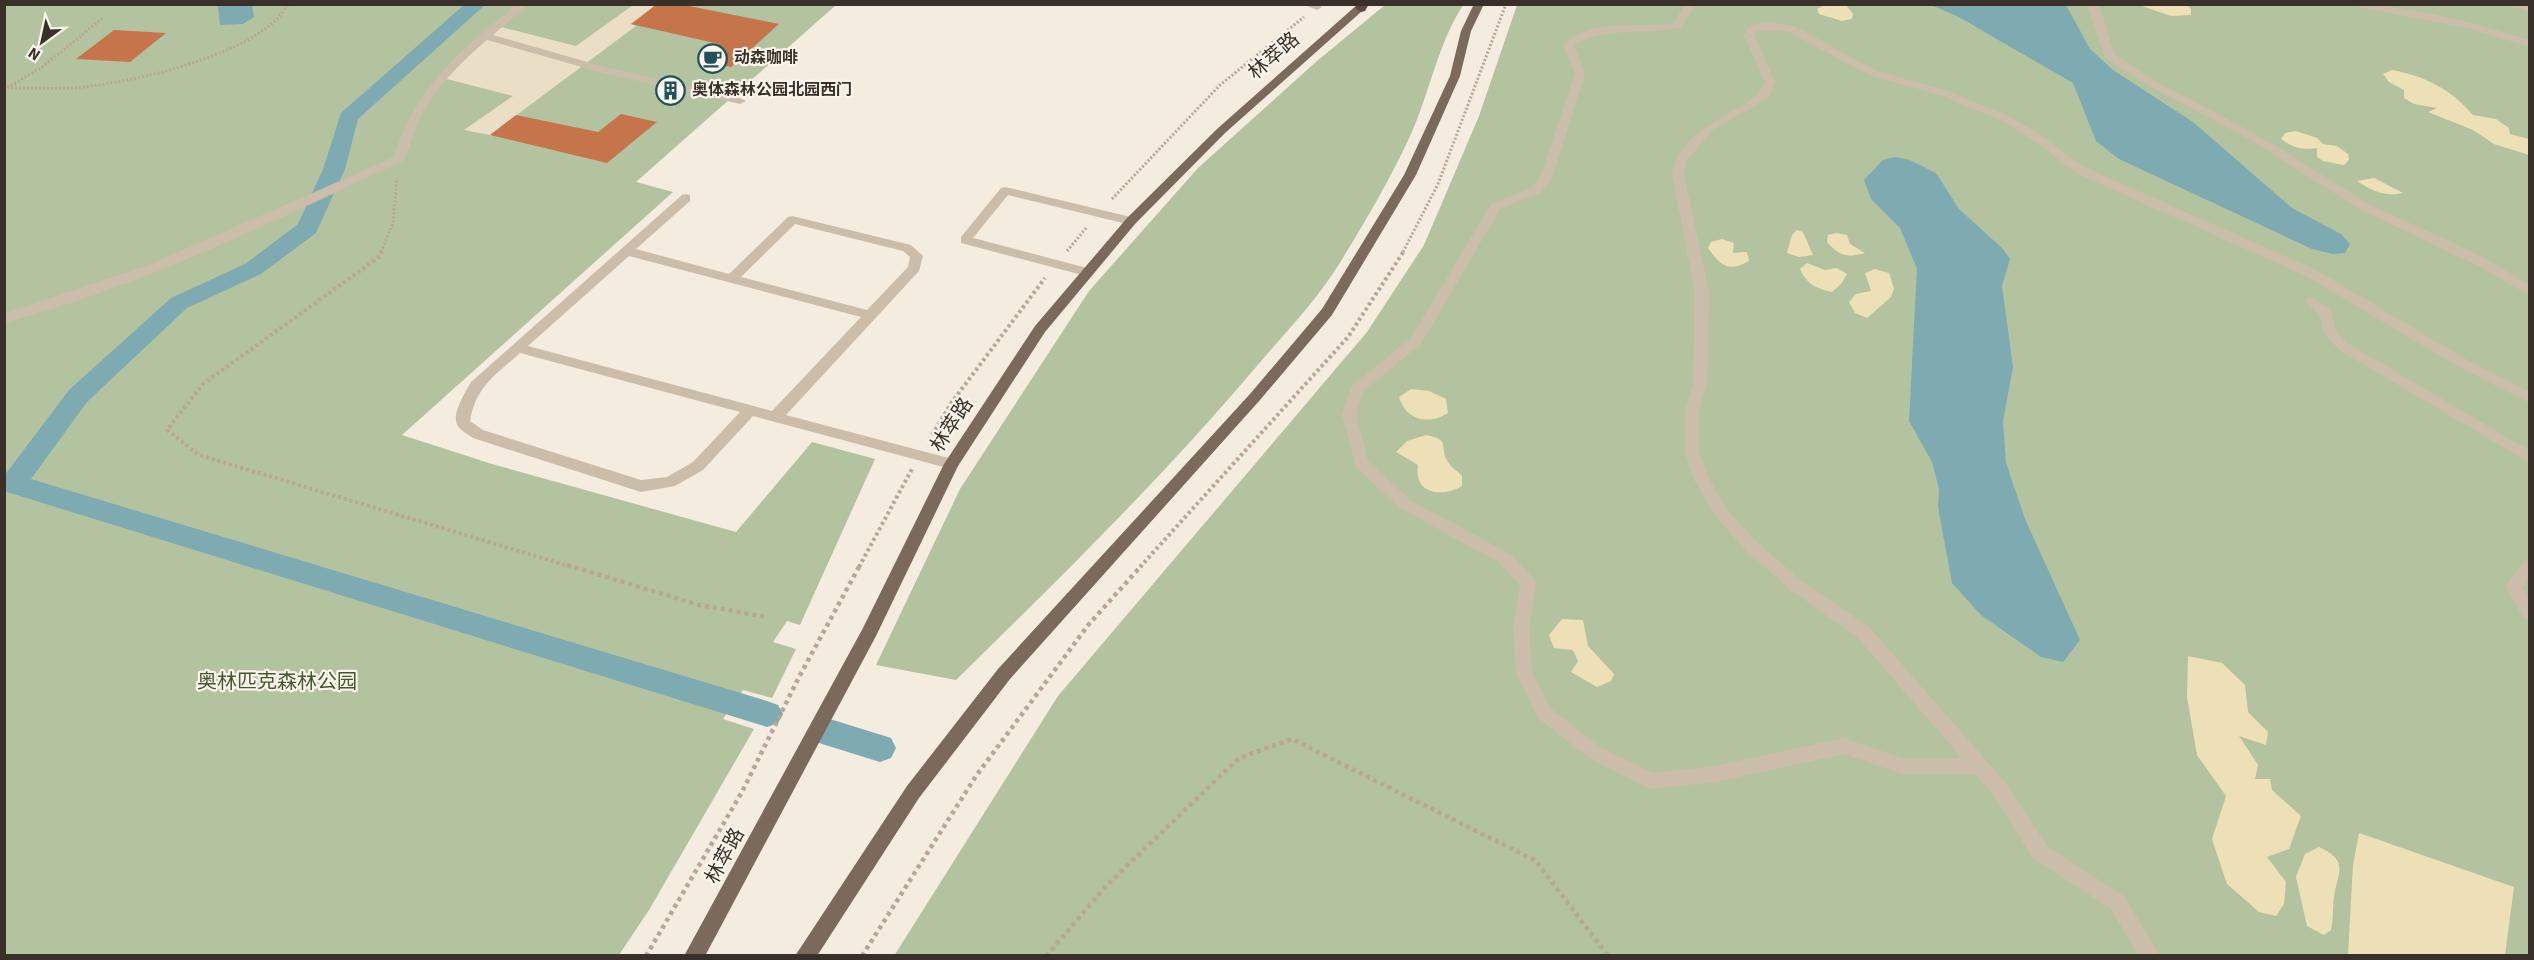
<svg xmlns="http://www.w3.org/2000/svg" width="2534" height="960" font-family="'Source Sans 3','Noto Sans SC',sans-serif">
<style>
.green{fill:#b3c39f}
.sand{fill:#eee0b6}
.plaza{fill:#ebdec6}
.water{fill:#7eaab1}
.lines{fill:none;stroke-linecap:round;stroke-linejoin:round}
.canal{fill:#7eaab1;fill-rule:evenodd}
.building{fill:#c6744a}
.path-far2{stroke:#b8a795;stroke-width:3;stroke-dasharray:2 2;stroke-linecap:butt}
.path-far1{stroke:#b8a795;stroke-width:4;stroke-dasharray:3 3;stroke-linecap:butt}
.path{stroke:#b8a795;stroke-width:4.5;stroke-dasharray:4 4;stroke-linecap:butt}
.minor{fill:#ccbdab;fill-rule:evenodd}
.major{fill:#7b695b;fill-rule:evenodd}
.highway{fill:#5a4b41;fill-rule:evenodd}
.labels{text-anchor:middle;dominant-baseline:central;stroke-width:4.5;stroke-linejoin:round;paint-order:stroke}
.far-poi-label{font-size:16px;font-weight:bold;fill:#39302a;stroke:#faf5ec;text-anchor:start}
.street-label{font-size:20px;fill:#39302a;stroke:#faf5ec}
.park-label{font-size:20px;fill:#44582d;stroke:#faf5ec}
</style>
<rect width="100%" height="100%" fill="#f3ecdf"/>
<!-- green -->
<g class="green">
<polygon points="5,5 836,5 636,182 673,192 402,435 492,464 736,532 812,442 875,459 800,625 787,621 773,642 796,649 772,698 743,690 723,719 754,729 649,910 619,955 5,956"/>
<path d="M1385,5H1463C1438,44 1430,91 1411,134C1391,178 1366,220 1341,261C1318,299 1285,333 1256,367C1163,477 1059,579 956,680L876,665L960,489L1089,291L1198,168L1317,61Z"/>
<polygon points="1517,5 2529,5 2529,955 894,956 1058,696 1367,332 1424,245 1479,116"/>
</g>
<!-- sand -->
<g class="sand">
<polygon points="1826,4 1846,5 1853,14 1852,19 1842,21 1819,14 1817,9"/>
<polygon points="2139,5 2187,5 2191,9 2191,15 2171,16"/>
<path d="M2392,70C2425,76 2452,90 2473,115L2496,119L2509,128L2510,134L2529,139V155L2494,144L2473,130L2428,112L2437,108L2414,104L2404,98V90L2389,82L2383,74Z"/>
<path d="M2296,131L2317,138L2323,144L2337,146L2348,154L2349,160L2344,165L2323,161L2317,157V148C2303,150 2293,148 2281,139L2285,133Z"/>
<path d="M2374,178L2403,193C2385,197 2372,191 2357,181Z"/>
<polygon points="1797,230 1803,232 1813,255 1799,257 1787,253 1792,235"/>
<path d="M1836,233L1847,235L1850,244L1865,253C1848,258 1839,256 1827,242L1828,235Z"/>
<path d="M1722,239L1734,243L1733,253L1747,252L1749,261C1728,273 1720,265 1708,248L1711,242Z"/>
<path d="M1807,263L1825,270L1837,268L1847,274L1841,284L1832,292C1816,289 1806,283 1800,269Z"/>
<polygon points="1875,269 1889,273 1894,289 1891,297 1867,318 1855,313 1849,302 1856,294 1871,291 1865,273"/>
<path d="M1411,389L1429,391L1446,399L1448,413C1429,425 1406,421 1399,397Z"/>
<path d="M1426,435C1452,440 1438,446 1448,462C1450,467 1459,472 1462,476V486C1442,498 1413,494 1418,465L1396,452L1407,441Z"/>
<polygon points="1562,619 1583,620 1588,646 1614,674 1611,681 1597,687 1571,672 1578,661 1573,650 1554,648 1549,635"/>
<polygon points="2188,656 2222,663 2245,685 2248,712 2268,732 2266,745 2239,736 2258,765 2255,779 2270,779 2272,790 2301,816 2289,849 2267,857 2286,882 2284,904 2276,916 2259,912 2227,884 2212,839 2226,796 2197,755 2187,697"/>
<polygon points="2359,833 2514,887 2505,955 2348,955 2353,865"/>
<path d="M2319,847C2345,859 2341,868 2335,891C2332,904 2334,917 2331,930L2324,935L2307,926L2296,877L2305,854Z"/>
</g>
<!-- plaza -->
<polygon class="plaza" points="633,5 657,5 631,24 636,26 490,135 464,130 513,96 443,78 497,26 576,46"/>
<!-- water -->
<g class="water">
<polygon points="218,5 252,5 254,17 243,24 220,25"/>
<polygon points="1931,5 2066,5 2090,49 2113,70 2193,122 2292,208 2341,234 2350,244 2345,253 2333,254 2312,249 2119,159 2096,141 2073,83 1957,16"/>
<polygon points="1895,157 1910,160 1936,173 1959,209 2003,249 2010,259 2002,286 2013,367 2003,421 2006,463 2025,519 2080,640 2063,662 2041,657 1981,615 1952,583 1938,507 1939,489 1932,462 1909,421 1917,269 1900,228 1871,199 1864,180 1883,160"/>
</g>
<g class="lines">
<!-- canal -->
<g class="canal">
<polygon points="465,4 486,4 358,119 345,169 316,233 261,274 187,308 87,402 31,479 767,701 778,705 783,714 778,723 767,727 4,491 4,476 69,390 171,298 245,264 298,224 323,169 341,113"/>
<polygon points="830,719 891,738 896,748 891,758 880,762 819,743 814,733 819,723"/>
</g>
</g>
<!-- building -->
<g class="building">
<polygon points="657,4 679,4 779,24 731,67 697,60 719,44 631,24"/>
<polygon points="114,30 166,33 130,62 76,59"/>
<polygon points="621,114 657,122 607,163 490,135 516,115 598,132"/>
</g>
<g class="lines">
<!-- path-far2 -->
<g class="path-far2">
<path d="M4,84L11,88C31,88 51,89 71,88C128,84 230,60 274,22C280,17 284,10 288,4"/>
<polyline points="4,90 45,65 104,17"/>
<polyline points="1112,199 1220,85 1304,17"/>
<polyline points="1067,251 1087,227"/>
<polyline points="381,252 393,223 397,178"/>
<polyline points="1403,252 1438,184 1506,4"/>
</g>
<!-- path-far1 -->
<g class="path-far1">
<polyline points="382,251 379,257 203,384 167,430 199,455 572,567"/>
<polyline points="929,440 952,402 1045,278"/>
<polyline points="859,567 912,469"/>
<polyline points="1140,567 1348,337 1404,251"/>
</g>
<!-- path -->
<g class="path">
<polyline points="567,565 699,605 767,617"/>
<polyline points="646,956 742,792 799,677 860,565"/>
<polyline points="862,956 976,776 1089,624 1142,565"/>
<polyline points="1046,956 1107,885 1239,758 1292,739 1536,861 1608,956"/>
</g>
<!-- minor -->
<g class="minor">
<path d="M517,4H529L493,35L605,67L740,98L746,101L740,104L599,72L487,40C460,63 434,89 418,122C412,135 410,149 403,161C274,221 143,286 4,323V314L151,264L394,157C415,87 462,49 517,4Z"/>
<polygon points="1302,4 1319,4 1322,7 1317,10"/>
<path d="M1686,4H1696L1681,27C1645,36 1606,25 1574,46L1585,73L1552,179L1540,193L1500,209L1421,344L1363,391L1356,414L1368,461L1410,500L1510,554L1534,579L1536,583L1529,628L1532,673L1550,708L1600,747L1653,773L1715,766L1844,738L1902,758H1962L1858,638L1791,590L1747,552L1718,519L1694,480L1685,452V410L1693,384L1695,293L1672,174C1684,118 1751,116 1765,82L1744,35L1751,25L1768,22L1794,26L1877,71L1951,92L2014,119L2043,137L2084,167L2316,270L2469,361L2530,392V403L2459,367L2306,276L2076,173L2035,141L2006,123L1943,96L1869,75L1787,31L1758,30L1754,35L1775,82L1769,97L1713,130L1687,160L1684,174L1709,293L1707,384L1699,410V452L1709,479L1728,511L1759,544L1803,582L1870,628L2005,782L2047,846L2124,896L2160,956H2139L2110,908L2033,858L1993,794L1975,774H1902L1844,754L1715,782L1652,789L1646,787L1588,757L1538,718L1516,673L1513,628L1520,585L1498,562L1400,508L1356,467L1342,414L1352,386L1411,338L1491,204L1532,187L1540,178L1575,73L1563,45C1591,16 1638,30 1673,23Z"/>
<polygon points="2087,4 2097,4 2101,10 2114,54 2159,83 2259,136 2369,204 2489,260 2530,286 2530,296 2479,266 2361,210 2251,140 2151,87 2105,58"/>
<path d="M2343,4C2406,4 2470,22 2530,40V47L2467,28Z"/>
<polygon points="2509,4 2530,6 2530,12 2510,6"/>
<polygon points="1005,187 1135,218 1137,221 1131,225 1008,195 973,238 1091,269 1092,272 1086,276 961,243 961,237 1001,188"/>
<path d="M686,194L690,195V201L636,249L729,274L788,217L792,216L911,245L923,256L919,271L786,415L956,460L958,464L956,468L951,469L753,416L703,470L675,486L641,492L473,438C468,434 461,431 458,426C450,416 466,391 471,382L682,195ZM795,224L903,251L910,257L908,267L867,310L741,277ZM629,256L861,317L772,411L528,346ZM520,353L740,412L693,462L667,477L641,480L483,430L470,421C476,386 496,375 520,353Z"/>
<polygon points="2311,296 2331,310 2336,331 2349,344 2530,451 2530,463 2339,350 2323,332 2320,315 2304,300"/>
<polygon points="2530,560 2530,578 2522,587 2530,599 2530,620 2524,619 2505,586 2524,562"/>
</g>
<!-- major -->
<g class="major">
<polygon points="1358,4 1370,4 1225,133 1135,224 1045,332 958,466 876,636 705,956 684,956 863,628 944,464 1035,326 1127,218 1217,129"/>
<polygon points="1474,4 1484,4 1471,31 1460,76 1416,175 1332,315 1260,400 1010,679 919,798 817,956 795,956 907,786 998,669 1250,394 1322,309 1404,175 1450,76 1461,31"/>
</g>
<!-- highway -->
<polygon class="highway" points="1357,4 1369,4 1365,11 1361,12 1355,8"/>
</g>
<!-- icons -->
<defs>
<symbol id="cafe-ring" viewBox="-11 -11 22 22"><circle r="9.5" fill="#faf5ec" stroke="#1f525b" stroke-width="1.5"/><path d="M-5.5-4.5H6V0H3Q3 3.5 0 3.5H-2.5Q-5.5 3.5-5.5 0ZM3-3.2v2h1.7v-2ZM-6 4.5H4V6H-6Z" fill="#1f525b"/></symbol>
<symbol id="building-ring" viewBox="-11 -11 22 22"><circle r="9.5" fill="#faf5ec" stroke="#1f525b" stroke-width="1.5"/><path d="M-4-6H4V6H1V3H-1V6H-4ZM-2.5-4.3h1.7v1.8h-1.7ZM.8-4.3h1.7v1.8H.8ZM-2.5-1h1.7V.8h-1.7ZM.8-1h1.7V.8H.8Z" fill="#1f525b"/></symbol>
</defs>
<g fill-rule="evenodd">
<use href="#cafe-ring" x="696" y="42" width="33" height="33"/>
<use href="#building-ring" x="654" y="74" width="33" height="33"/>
</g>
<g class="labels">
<!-- far-poi labels -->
<g class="far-poi-label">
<text x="734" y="58">动森咖啡</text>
<text x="692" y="90">奥体森林公园北园西门</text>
</g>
<!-- street labels -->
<g class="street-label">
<text transform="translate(1274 56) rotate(-41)">林萃路</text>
<text transform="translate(952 425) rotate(-57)">林萃路</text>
<text transform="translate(725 856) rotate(-62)">林萃路</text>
</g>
<!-- park labels -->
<g class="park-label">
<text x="277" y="682">奥林匹克森林公园</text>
</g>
</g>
<!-- border -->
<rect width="2534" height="960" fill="none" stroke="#39302a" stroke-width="12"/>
<!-- north arrow -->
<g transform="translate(42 42) rotate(213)" stroke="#faf5ec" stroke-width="4.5" paint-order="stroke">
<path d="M0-4.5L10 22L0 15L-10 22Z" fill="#39302a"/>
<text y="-9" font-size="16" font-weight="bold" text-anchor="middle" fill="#39302a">N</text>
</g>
</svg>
